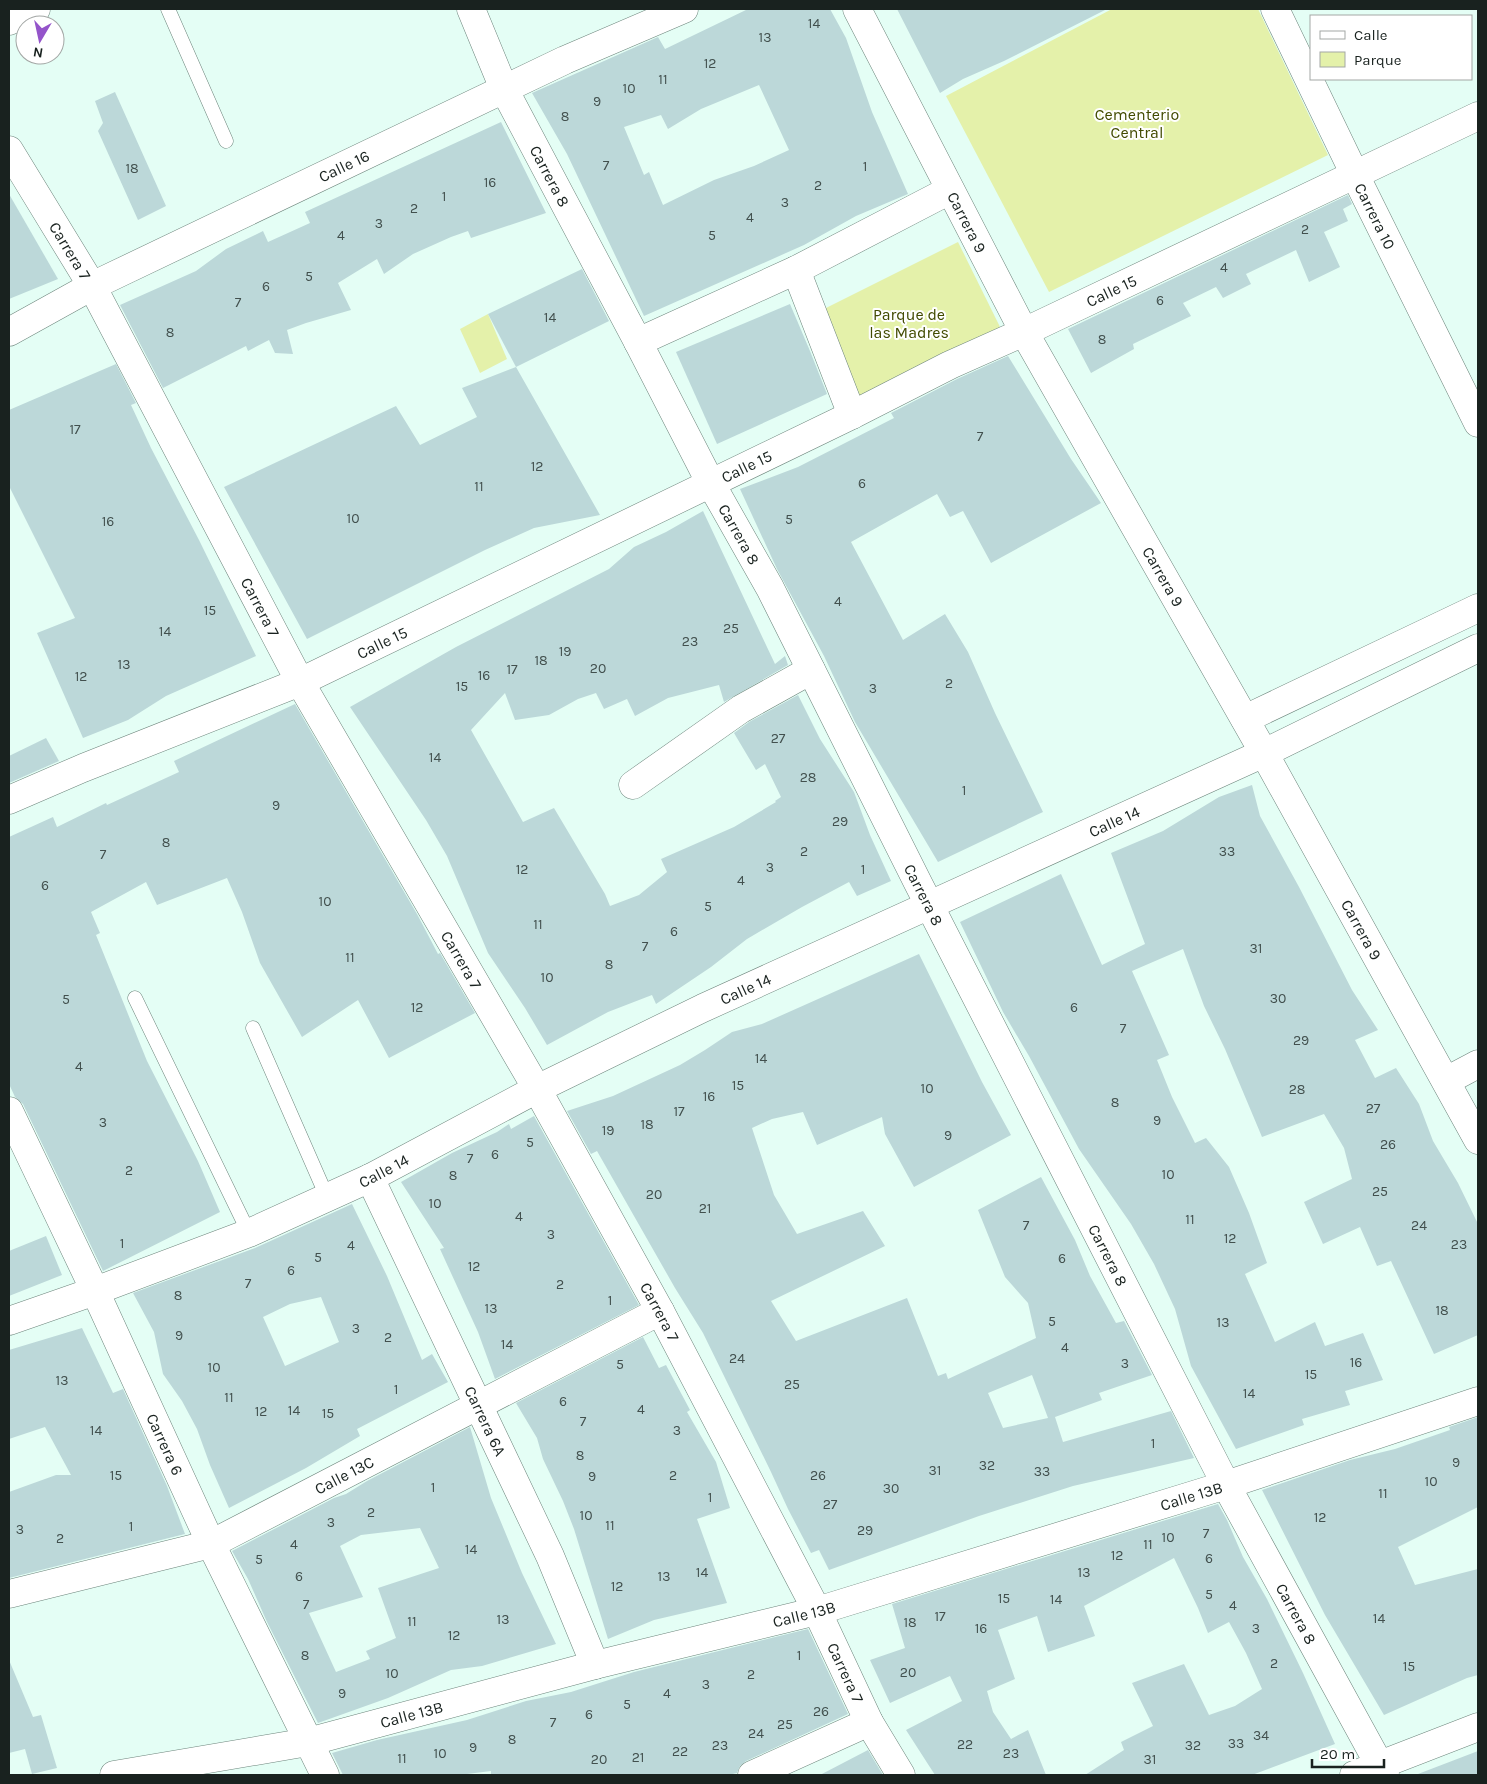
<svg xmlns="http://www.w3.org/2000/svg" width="1487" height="1784" font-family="Karla,sans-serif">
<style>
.green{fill:#e4f1aa}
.building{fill:#bcd8d9;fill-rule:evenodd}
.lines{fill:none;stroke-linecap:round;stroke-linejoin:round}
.service-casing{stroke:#6d857c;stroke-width:15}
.minor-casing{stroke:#6d857c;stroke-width:29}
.tertiary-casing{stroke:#6d857c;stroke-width:29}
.service{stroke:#fff;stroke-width:14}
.minor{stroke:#fff;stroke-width:28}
.tertiary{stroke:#fff;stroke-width:28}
.labels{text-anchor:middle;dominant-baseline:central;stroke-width:4;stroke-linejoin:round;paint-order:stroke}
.number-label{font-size:14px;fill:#42504e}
.park-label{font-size:16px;fill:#424b01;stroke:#fff}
.street-label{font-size:16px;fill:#19221f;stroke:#fff}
</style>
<rect width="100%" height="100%" fill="#e4fef5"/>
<!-- green -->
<g class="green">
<polygon points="1112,9 1258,9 1328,155 1049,292 946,96"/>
<polygon points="958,242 1003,333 859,404 814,314"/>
<polygon points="488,314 507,359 480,373 460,329"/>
</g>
<!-- building -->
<g class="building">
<path d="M748,9H830L846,38L872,112L908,194L856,216L804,245L644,316L567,154L532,93L658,37L665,49ZM759,85L789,150L754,166L714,180L663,205L649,172L644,175L624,127L661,115L668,129L701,109Z"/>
<polygon points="897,9 1107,9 1004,61 963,79 940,93"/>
<polygon points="115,92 166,206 138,220 98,131 103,123 95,101"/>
<polygon points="501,122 546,213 471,238 468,231 451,237 413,254 384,274 377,259 338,283 351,310 306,323 287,330 293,354 275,353 269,340 248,351 246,346 163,388 120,305 196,271 226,249 263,231 268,242 310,223 305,212"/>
<polygon points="9,194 58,279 9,299"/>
<polygon points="1348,195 1352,204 1343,209 1348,221 1324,232 1340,267 1309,282 1296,250 1246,274 1251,284 1223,298 1216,287 1183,303 1191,316 1133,344 1134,349 1091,373 1068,329"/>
<polygon points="582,269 609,321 516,367 488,314"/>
<polygon points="790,304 810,351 827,394 717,444 676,352"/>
<polygon points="1008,356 1071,459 1101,503 991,563 963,511 950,517 937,494 851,542 903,640 945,614 968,652 995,713 1043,812 938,862 855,722 824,656 777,569 740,489 798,467 894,418 891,413 957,379"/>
<polygon points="116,364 136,403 131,405 151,448 199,540 256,656 166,696 128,720 83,738 37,633 75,618 9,486 9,410"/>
<polygon points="516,367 600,515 534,528 485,550 307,639 224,487 396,406 420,445 477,417 462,388"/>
<polygon points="703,511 775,664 785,656 788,665 724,702 719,685 668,698 635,716 627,699 604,709 596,693 578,699 549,715 515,720 505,693 471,730 523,822 554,808 605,894 610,906 639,895 667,872 661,859 734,827 776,802 775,801 781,797 765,764 756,770 734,733 749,722 798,695 820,739 854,792 870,835 891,881 857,896 849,882 802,907 747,939 711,967 656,1004 652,995 608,1012 547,1045 525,1008 488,953 447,856 426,820 350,707 456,647 609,569 634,547 666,532"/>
<polygon points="295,704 417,914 438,954 440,953 475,1013 389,1058 358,1000 302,1037 260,963 242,912 227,878 157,905 146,882 91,912 100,933 96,935 147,1061 198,1161 220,1212 103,1271 23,1104 15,1097 9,1084 9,837 53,817 57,827 106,803 107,805 179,772 174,761"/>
<polygon points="46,738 59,761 9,783 9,756"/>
<polygon points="1252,785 1260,816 1299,887 1352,990 1378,1030 1355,1040 1375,1078 1396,1068 1419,1104 1433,1141 1458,1183 1478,1224 1478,1335 1434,1354 1391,1261 1377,1266 1360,1227 1323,1244 1304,1202 1352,1179 1344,1148 1324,1114 1262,1137 1225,1049 1204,1006 1183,949 1132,971 1169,1055 1157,1060 1172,1097 1195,1143 1206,1138 1229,1167 1249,1213 1267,1263 1245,1274 1275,1342 1315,1322 1325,1346 1363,1333 1383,1380 1345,1391 1350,1405 1302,1419 1304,1425 1236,1449 1191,1366 1175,1309 1154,1264 1131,1224 1079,1149 1029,1056 1003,1012 960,922 1061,874 1102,965 1145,944 1111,853 1163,831 1219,797"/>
<path d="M919,954L982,1082L1011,1135L914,1187L885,1134L882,1117L817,1145L803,1112L772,1119L752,1128L774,1195L797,1234L863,1211L885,1246L771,1301L796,1341L907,1298L938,1376L946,1373L948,1379L1036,1338L1028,1303L1005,1277L978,1210L1041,1177L1075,1240L1090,1276L1116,1323L1124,1321L1152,1375L1099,1393L1102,1400L1055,1417L1063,1442L1171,1411L1194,1458L1073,1486L979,1516L829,1570L819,1550L811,1553L788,1509L771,1472L703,1333L675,1288L597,1151L591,1154L567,1111L613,1096L680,1065L705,1050L732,1032L762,1024ZM1032,1375L1048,1418L1003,1428L988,1393Z"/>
<polygon points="534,1116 639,1305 495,1379 478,1332 440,1249 444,1248 401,1182 452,1153 497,1132 509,1124 511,1129"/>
<path d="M352,1204L387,1276L422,1360L432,1354L448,1382L357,1429L360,1436L306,1468L229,1508L210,1465L197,1429L182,1401L163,1374L154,1332L133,1293L255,1248ZM321,1297L339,1342L285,1366L263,1317L290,1304Z"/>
<polygon points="46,1236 62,1275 9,1296 9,1251"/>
<polygon points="82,1328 113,1393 123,1389 167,1486 185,1534 9,1578 9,1492 56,1475 71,1475 45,1427 9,1439 9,1350"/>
<polygon points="643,1337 659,1368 666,1365 690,1410 687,1412 716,1462 730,1508 697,1519 727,1603 654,1620 608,1639 574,1529 563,1501 543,1459 537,1438 516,1403"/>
<polygon points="1478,1417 1478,1507 1398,1547 1415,1585 1478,1569 1478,1675 1467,1678 1384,1715 1325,1615 1262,1490 1350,1460 1395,1449 1450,1430 1449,1427"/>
<path d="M470,1427L491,1498L522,1573L556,1644L482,1666L451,1670L388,1698L318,1723L267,1622L248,1579L232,1551L334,1498L346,1494L367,1481ZM420,1528L439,1568L378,1588L396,1638L366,1651L370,1659L336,1672L309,1613L363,1597L340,1546L361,1535Z"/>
<polygon points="1218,1504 1227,1520 1243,1557 1267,1599 1303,1673 1335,1744 1252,1775 1085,1775 1124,1750 1121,1742 1153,1726 1132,1683 1184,1664 1209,1715 1235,1706 1262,1689 1246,1653 1229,1622 1208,1633 1198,1608 1174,1558 1084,1606 1095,1636 1048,1652 1037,1616 998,1630 1015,1679 987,1691 993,1712 1011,1739 1028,1730 1046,1775 935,1775 906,1730 962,1701 950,1676 890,1703 870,1660 905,1648 892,1604"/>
<polygon points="808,1629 848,1714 746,1761 740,1766 737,1773 728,1775 491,1775 491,1771 459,1775 343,1775 332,1753 377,1740 467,1720 526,1701 571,1692 634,1672"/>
<polygon points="9,1660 33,1717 41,1715 57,1768 32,1774 25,1749 9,1753"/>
<polygon points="868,1750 883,1775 820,1775"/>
<polygon points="1478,1751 1478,1775 1419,1775 1418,1774"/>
</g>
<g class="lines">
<defs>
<g id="service">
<polyline points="168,9 226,141"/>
<polyline points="135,998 249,1233"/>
<polyline points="253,1028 327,1197"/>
</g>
<g id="minor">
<path id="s1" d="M1275,9L1355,175L1478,423"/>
<polyline points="9,21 36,9"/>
<path id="s2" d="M9,150L92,286L300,682L537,1089L660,1311L817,1611L869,1722L901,1775"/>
<polyline points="796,270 852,415"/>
<path id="s3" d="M9,332L92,286L565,60L684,9"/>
<polyline points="638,342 796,270 950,190"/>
<polyline points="1245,719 1478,608"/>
<polyline points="633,785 741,709 811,670"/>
<path id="s4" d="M9,800L83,768L300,682L852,415L950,365L1024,332L1478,116"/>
<polyline points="1446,1081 1478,1064"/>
<path id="s5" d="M9,1111L95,1291L211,1544L325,1775"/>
<path id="s6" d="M370,1178L550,1556L595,1665"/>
<path id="s7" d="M9,1321L95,1291L249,1233L370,1178L537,1089L703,1008L1264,753L1478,648"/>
<path id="s8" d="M9,1594L211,1544L660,1311"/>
<path id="s9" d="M114,1775L308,1742L595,1665L817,1611L1226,1485L1478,1401"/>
<polyline points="752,1775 869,1722"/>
<polyline points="1354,1775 1478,1727"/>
</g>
<g id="tertiary">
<path id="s10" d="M471,9L504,89L638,342L710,482L770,588L918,883L1226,1485L1385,1775"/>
<path id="s11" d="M857,9L1024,332L1264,753L1478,1140"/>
</g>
</defs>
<!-- service casing -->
<use href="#service" class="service-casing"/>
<!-- minor casing -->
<use href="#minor" class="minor-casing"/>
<!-- tertiary casing -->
<use href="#tertiary" class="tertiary-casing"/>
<!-- service -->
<use href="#service" class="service"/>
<!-- minor -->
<use href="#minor" class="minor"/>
<!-- tertiary -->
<use href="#tertiary" class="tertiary"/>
</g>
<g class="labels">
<!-- number labels -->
<g class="number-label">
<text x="814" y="23">14</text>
<text x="765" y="37">13</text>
<text x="710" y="63">12</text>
<text x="663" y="79">11</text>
<text x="629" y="88">10</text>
<text x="597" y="101">9</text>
<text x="565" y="116">8</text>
<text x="606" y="165">7</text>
<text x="865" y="166">1</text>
<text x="132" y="168">18</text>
<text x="490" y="182">16</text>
<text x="818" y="185">2</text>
<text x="444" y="196">1</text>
<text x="785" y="202">3</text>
<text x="414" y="208">2</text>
<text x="750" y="217">4</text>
<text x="379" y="223">3</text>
<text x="1305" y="229">2</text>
<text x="341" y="235">4</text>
<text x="712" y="235">5</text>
<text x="1224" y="267">4</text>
<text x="309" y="276">5</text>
<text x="266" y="286">6</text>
<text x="1160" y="300">6</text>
<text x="238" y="302">7</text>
<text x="550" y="317">14</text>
<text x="170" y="332">8</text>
<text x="1102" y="339">8</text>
<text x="75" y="429">17</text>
<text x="980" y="436">7</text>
<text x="537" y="466">12</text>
<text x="862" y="483">6</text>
<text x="479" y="486">11</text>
<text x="353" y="518">10</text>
<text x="789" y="519">5</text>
<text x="108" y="521">16</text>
<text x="838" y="601">4</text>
<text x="210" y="610">15</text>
<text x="731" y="628">25</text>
<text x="165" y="631">14</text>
<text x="690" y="641">23</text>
<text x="565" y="651">19</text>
<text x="541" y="660">18</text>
<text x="124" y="664">13</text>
<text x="598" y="668">20</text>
<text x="512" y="669">17</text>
<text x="484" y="675">16</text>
<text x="81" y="676">12</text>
<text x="949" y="683">2</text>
<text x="462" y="686">15</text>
<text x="873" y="688">3</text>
<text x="778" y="738">27</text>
<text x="435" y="757">14</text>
<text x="808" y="777">28</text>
<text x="964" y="790">1</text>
<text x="276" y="805">9</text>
<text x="840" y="821">29</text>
<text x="166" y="842">8</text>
<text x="804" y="851">2</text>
<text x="1227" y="851">33</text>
<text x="103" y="854">7</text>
<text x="770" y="867">3</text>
<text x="522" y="869">12</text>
<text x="863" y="869">1</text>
<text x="741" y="880">4</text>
<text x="45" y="885">6</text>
<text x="325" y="901">10</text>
<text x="708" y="906">5</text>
<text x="538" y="924">11</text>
<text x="674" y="931">6</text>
<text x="645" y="946">7</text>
<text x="1256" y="948">31</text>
<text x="350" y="957">11</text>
<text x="609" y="964">8</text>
<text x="547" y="977">10</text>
<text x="1278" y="998">30</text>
<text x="66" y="999">5</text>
<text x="417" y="1007">12</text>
<text x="1074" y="1007">6</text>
<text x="1123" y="1028">7</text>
<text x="1301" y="1040">29</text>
<text x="761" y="1058">14</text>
<text x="79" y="1066">4</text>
<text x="738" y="1085">15</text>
<text x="927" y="1088">10</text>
<text x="1297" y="1089">28</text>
<text x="709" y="1096">16</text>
<text x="1115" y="1102">8</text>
<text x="1373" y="1108">27</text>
<text x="679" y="1111">17</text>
<text x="1157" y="1120">9</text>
<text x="103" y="1122">3</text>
<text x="647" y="1124">18</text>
<text x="608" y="1130">19</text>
<text x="948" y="1135">9</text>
<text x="530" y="1142">5</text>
<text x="1388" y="1144">26</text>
<text x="495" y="1154">6</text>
<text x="470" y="1158">7</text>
<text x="129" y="1170">2</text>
<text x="1168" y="1174">10</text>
<text x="453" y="1175">8</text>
<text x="1380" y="1191">25</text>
<text x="654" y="1194">20</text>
<text x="435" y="1203">10</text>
<text x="705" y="1208">21</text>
<text x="519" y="1216">4</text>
<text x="1190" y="1219">11</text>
<text x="1026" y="1225">7</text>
<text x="1419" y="1225">24</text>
<text x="551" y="1234">3</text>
<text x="1230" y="1238">12</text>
<text x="122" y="1243">1</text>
<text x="1459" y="1244">23</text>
<text x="351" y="1245">4</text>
<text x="318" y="1257">5</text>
<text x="1062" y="1258">6</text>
<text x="474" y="1266">12</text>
<text x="291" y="1270">6</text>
<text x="248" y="1283">7</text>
<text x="560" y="1284">2</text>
<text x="178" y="1295">8</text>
<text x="610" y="1300">1</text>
<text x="491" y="1308">13</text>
<text x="1442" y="1310">18</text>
<text x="1052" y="1321">5</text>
<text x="1223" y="1322">13</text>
<text x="356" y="1328">3</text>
<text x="179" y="1335">9</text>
<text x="388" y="1337">2</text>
<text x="507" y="1344">14</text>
<text x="1065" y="1347">4</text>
<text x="737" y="1358">24</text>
<text x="1356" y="1362">16</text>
<text x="1125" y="1363">3</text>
<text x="620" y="1364">5</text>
<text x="214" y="1367">10</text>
<text x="1311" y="1374">15</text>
<text x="62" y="1380">13</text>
<text x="792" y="1384">25</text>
<text x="396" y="1389">1</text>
<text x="1249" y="1393">14</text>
<text x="229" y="1397">11</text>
<text x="563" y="1401">6</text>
<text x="641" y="1409">4</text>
<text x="294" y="1410">14</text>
<text x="261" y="1411">12</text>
<text x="328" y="1413">15</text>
<text x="583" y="1421">7</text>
<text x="96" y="1430">14</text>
<text x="677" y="1430">3</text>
<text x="1153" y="1443">1</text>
<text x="580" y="1455">8</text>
<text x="1456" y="1462">9</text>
<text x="987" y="1465">32</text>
<text x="935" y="1470">31</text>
<text x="1042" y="1471">33</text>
<text x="116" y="1475">15</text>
<text x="673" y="1475">2</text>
<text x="818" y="1475">26</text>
<text x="592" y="1476">9</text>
<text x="1431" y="1481">10</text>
<text x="433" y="1487">1</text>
<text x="891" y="1488">30</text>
<text x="1383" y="1493">11</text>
<text x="710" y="1497">1</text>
<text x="830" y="1504">27</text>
<text x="371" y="1512">2</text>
<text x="586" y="1515">10</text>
<text x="1320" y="1517">12</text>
<text x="331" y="1522">3</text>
<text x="610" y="1525">11</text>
<text x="131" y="1526">1</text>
<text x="20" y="1529">3</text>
<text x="865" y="1530">29</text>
<text x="1206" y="1533">7</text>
<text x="1168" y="1537">10</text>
<text x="60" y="1538">2</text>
<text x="294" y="1544">4</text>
<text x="1148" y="1544">11</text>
<text x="471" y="1549">14</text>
<text x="1117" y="1555">12</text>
<text x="1209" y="1558">6</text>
<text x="259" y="1559">5</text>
<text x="702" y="1572">14</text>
<text x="1084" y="1572">13</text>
<text x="299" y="1576">6</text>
<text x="664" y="1576">13</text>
<text x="617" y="1586">12</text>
<text x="1209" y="1594">5</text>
<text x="1004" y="1598">15</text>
<text x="1056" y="1599">14</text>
<text x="306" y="1604">7</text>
<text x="1233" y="1605">4</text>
<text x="940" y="1616">17</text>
<text x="1379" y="1618">14</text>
<text x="503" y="1619">13</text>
<text x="412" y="1621">11</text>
<text x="910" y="1622">18</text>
<text x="981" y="1628">16</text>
<text x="1256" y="1628">3</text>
<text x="454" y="1635">12</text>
<text x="305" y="1655">8</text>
<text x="799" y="1655">1</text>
<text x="1274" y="1663">2</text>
<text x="1409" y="1666">15</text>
<text x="908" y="1672">20</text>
<text x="392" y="1673">10</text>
<text x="751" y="1674">2</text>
<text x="706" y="1684">3</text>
<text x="342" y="1693">9</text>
<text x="667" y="1693">4</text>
<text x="627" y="1704">5</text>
<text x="821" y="1711">26</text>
<text x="589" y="1714">6</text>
<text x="553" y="1722">7</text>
<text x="785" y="1724">25</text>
<text x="756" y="1733">24</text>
<text x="1261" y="1735">34</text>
<text x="512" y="1739">8</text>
<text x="1236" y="1743">33</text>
<text x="965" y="1744">22</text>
<text x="720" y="1745">23</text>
<text x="1193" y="1745">32</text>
<text x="473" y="1747">9</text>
<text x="680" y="1751">22</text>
<text x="440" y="1753">10</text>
<text x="1011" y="1753">23</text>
<text x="638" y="1757">21</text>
<text x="402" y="1758">11</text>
<text x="599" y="1759">20</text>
<text x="1150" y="1759">31</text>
</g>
<!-- park labels -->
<g class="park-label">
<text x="1137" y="114">Cementerio<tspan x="1137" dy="18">Central</tspan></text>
<text x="909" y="314">Parque de<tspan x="909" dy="18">las Madres</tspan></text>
</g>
<!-- street labels -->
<g class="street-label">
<text stroke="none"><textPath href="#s3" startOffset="374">Calle 16</textPath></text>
<text stroke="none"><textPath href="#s10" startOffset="185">Carrera 8</textPath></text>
<text stroke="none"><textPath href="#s1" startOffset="230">Carrera 10</textPath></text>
<text stroke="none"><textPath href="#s11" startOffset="240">Carrera 9</textPath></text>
<text stroke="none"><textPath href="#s2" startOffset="118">Carrera 7</textPath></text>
<text stroke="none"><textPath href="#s4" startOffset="1215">Calle 15</textPath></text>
<text stroke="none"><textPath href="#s4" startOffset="810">Calle 15</textPath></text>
<text stroke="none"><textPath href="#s10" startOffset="590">Carrera 8</textPath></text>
<text stroke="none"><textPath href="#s11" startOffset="645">Carrera 9</textPath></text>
<text stroke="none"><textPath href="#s2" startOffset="522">Carrera 7</textPath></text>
<text stroke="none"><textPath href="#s4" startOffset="405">Calle 15</textPath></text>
<text stroke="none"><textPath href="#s7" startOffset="1214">Calle 14</textPath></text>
<text stroke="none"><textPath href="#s10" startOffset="995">Carrera 8</textPath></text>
<text stroke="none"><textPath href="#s11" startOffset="1050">Carrera 9</textPath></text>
<text stroke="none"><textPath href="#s2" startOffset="928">Carrera 7</textPath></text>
<text stroke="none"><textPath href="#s7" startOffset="809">Calle 14</textPath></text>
<text stroke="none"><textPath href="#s7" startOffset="404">Calle 14</textPath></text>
<text stroke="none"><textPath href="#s10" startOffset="1400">Carrera 8</textPath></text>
<text stroke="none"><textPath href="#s2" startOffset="1332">Carrera 7</textPath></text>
<text stroke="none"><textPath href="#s6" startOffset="269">Carrera 6A</textPath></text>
<text stroke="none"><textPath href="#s5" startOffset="368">Carrera 6</textPath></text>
<text stroke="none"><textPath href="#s8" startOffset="358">Calle 13C</textPath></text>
<text stroke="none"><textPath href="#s9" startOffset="1114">Calle 13B</textPath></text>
<text stroke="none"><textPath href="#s10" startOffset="1805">Carrera 8</textPath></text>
<text stroke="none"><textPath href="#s9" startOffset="709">Calle 13B</textPath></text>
<text stroke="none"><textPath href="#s2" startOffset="1738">Carrera 7</textPath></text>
<text stroke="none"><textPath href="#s9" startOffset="304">Calle 13B</textPath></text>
</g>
</g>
<!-- border -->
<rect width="1487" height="1784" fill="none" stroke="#19221f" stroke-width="20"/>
<!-- legend -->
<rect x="1310" y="15" width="162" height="65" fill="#ffffff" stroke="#a3a7a5"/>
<rect x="1320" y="31" width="25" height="8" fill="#ffffff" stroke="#a3a7a5"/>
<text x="1354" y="40" font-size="15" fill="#19221f">Calle</text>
<rect x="1320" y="52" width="25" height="15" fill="#e4f1aa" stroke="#a3a7a5"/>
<text x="1354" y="65" font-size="15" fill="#19221f">Parque</text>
<!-- north arrow -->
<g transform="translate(40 40) rotate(189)"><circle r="24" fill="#ffffff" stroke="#a3a7a5"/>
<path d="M0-4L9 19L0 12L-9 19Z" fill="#9454ca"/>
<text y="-8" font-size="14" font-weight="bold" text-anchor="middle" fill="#19221f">N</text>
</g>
<!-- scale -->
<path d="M1312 1759v8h72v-8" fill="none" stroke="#19221f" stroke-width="2.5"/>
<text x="1320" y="1759" font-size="15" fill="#19221f" stroke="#ffffff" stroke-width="4" paint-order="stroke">20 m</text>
</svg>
